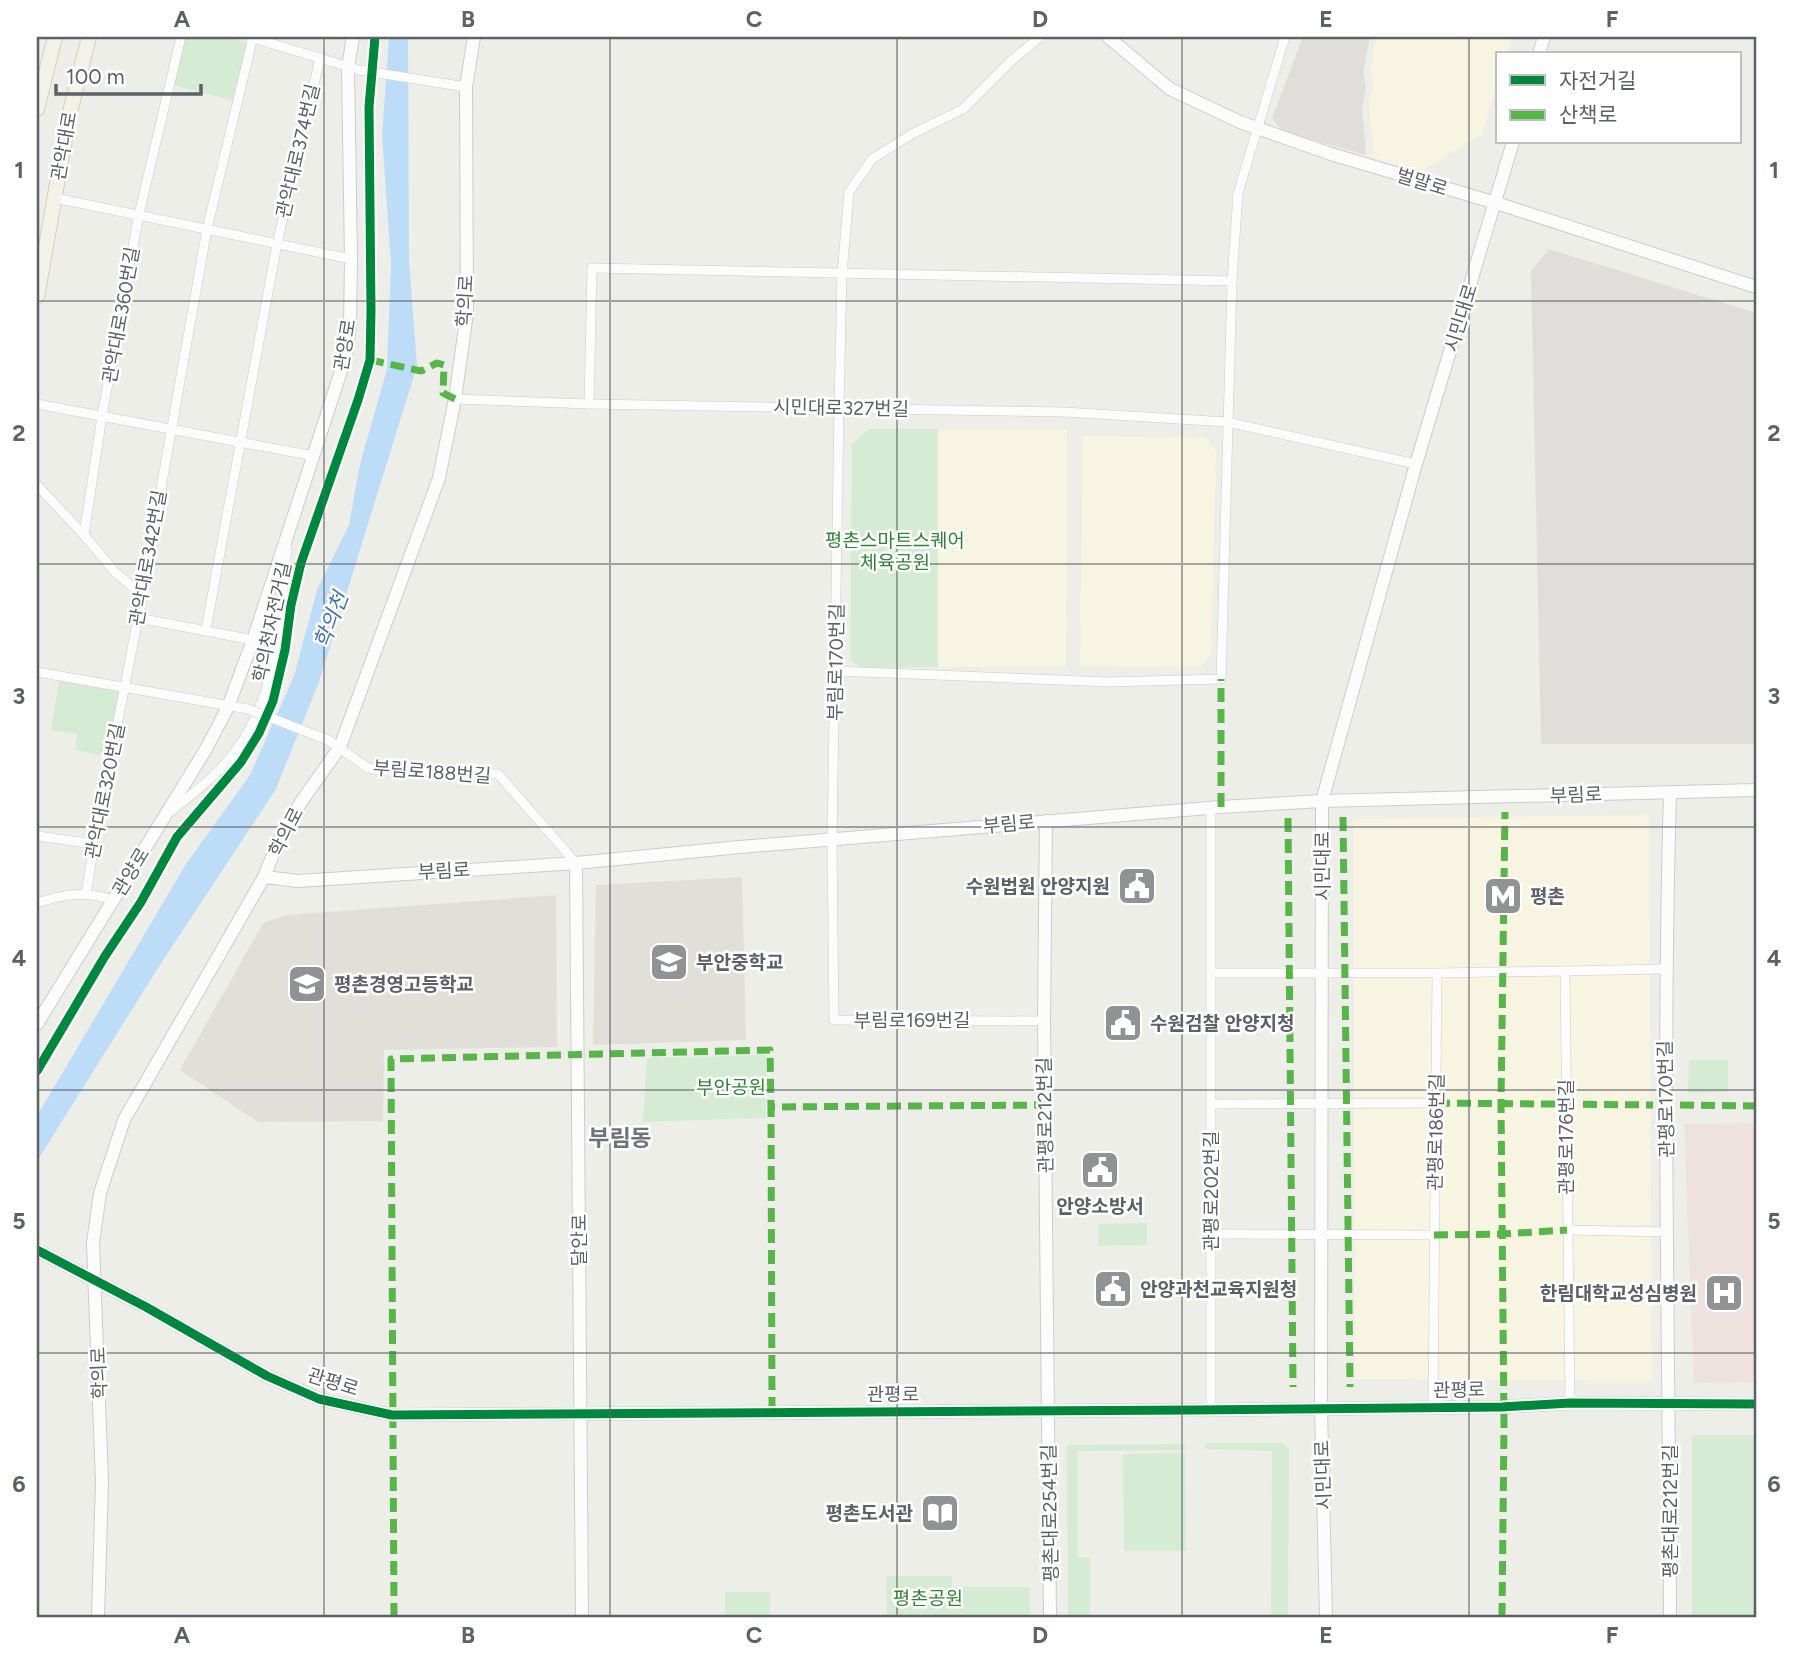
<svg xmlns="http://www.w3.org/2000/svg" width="1793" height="1654" font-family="Figtree,'Noto Sans KR',sans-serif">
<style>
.commercial{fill:#f7f4e2}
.industrial{fill:#dfdeda}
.education{fill:#e1e0d8}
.medical{fill:#ede2de}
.green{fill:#d6ebd4}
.water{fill:#bddcf8}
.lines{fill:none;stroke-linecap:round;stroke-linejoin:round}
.street-casing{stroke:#cbcbcb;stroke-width:10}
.secondary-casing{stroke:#cbcccc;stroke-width:14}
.primary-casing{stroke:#d7d0b5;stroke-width:16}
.street{stroke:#fcfcfc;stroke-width:9}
.secondary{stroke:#fcfcfc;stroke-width:12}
.primary{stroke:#f3f2e9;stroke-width:14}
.street-bridge-casing{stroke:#cbcbcb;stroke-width:10;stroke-linecap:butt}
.street-bridge{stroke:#fcfcfc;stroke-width:9}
.quiet{stroke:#58b549;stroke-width:7;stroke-dasharray:14 7;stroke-linecap:butt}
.cycleway-casing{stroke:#fff;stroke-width:13}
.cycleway{stroke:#00873e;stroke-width:9}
.grid{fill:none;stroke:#5d6167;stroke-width:2;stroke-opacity:0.55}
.labels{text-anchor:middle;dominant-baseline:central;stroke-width:5;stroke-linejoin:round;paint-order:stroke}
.street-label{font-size:19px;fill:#5d6167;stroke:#fff}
.park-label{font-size:19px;fill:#308437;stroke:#fff}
.poi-label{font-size:19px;font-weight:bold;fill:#5d6167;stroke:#fff;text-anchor:start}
.water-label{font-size:21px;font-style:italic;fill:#3d74b8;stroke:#fff}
.quarter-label{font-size:23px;font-weight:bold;fill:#6e7379;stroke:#fff}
.neatline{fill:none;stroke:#5d6167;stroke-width:2.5}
.grid-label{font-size:23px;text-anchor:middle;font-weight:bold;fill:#5d6167}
</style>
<rect width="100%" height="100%" fill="#eeeee9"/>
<!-- commercial -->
<g class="commercial">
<polygon points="1375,37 1513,37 1507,54 1497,54 1497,86 1482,134 1418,173 1374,157 1369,103 1373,87 1371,71"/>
<polygon points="938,429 1067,429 1066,667 938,667"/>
<polygon points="1083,436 1206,438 1216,451 1211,655 1200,667 1080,666"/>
<polygon points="1649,815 1652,1381 1355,1379 1353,819"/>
</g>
<!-- industrial -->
<g class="industrial">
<polygon points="1303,37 1370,37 1363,72 1366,87 1362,108 1366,155 1283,132 1272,118"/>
<polygon points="1549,249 1756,313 1756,744 1541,744 1531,271"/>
</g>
<!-- education -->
<g class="education">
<polygon points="742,877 746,1040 593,1045 596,885"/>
<polygon points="556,895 557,1047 384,1050 383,1121 258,1122 180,1070 263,923 287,915"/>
</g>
<!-- medical -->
<polygon class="medical" points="1756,1123 1756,1382 1694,1383 1684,1124"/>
<!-- green -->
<g class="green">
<polygon points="185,37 230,37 248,44 234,101 173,85"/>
<polygon points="869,429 938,429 938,667 861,668 850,659 852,444"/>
<polygon points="63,679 119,689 122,692 108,757 75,750 77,734 51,730 59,681"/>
<polygon points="766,1055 766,1118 643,1122 647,1058"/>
<polygon points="1689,1060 1728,1060 1728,1092 1688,1093"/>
<polygon points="1147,1223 1147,1245 1098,1246 1098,1224"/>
<rect x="1692" y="1435" width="64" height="182"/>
<polygon points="1206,1443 1282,1443 1289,1449 1288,1617 1271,1617 1272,1451 1205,1449"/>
<polygon points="1185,1444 1185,1450 1078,1451 1078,1557 1090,1558 1090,1617 1068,1617 1067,1445"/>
<polygon points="1185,1453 1186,1551 1124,1551 1123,1454"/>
<polygon points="886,1576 952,1576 952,1587 1030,1587 1030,1617 887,1617"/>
<rect x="725" y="1592" width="45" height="25"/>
</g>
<!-- water -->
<polygon class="water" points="389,37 408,37 409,260 417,366 319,682 276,789 158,968 39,1158 37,1169 37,1116 186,864 250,775 294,676 317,590 349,525 360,464 387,369 391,263 382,135"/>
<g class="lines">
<defs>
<g id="street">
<polyline points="250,37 359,70 466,87"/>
<polyline points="1040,37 1012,60 963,109 912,134 872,159 849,192 842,274 839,407 832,841 834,1020 1044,1021"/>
<polyline points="55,198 351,259"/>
<polyline points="455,399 589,404 1064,412 1227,422 1416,464"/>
<polyline points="37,404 314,456"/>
<polyline points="589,404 592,268 1232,281"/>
<polyline points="37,485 84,535 115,572 142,595"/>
<polyline points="84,535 102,416 139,214 181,37"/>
<polyline points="138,618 253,640"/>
<polyline points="206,629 277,244 320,58"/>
<polyline points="836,671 1108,682 1221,679 1232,281 1238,193 1285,37"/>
<polyline points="37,672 248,709"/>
<polyline points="328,740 368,768 386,771 498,774 576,863"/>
<polyline points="1211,808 1211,1410"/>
<path d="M171,811C194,793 219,774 237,749C278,692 281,615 287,548"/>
<polyline points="37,836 94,844"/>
<polyline points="86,894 94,844 138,618 207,229 253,37"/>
<path d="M37,903C63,894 86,891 113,900"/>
<polyline points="1211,973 1437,973 1433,1408"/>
<polyline points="1437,973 1565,971"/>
<polyline points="1211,1104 1436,1103"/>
<polyline points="1567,1230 1668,1232"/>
<polyline points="1211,1234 1434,1235"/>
<polyline points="1570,1403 1565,971 1665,969"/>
</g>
<g id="secondary">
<polyline points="1108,37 1170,89 1240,122 1331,154 1496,203 1756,287"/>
<polyline points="1539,54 1544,37"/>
<polyline points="1046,821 1044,1021 1050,1617"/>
<polyline points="576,863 582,1617"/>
<polyline points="264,877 298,881 576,863 740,847 1221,807 1322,801 1756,790"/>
<polyline points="37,1024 206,749 228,707 253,640 346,356 350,326 351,259 348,67 353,37"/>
<polyline points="37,1250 146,1307 267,1376 319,1399 392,1415 1194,1410 1502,1407 1570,1403 1756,1404"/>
<polyline points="98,1617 102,1482 93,1243 100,1193 124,1120 264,877 278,842 301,802 340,747 439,478 455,399 467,313 466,87 474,37"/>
<polyline points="1326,1617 1321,1408 1322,801 1416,464 1513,142"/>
<path d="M1670,1617C1669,1342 1662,1068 1670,793"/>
</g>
<g id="primary">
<polyline points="37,109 55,37"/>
<polyline points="37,297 69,116 89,37"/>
</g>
</defs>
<!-- street casing -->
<use href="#street" class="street-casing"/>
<!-- secondary casing -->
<use href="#secondary" class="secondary-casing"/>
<!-- primary casing -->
<use href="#primary" class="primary-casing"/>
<!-- street -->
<use href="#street" class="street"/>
<!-- secondary -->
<use href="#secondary" class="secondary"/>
<!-- primary -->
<use href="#primary" class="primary"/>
<defs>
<polyline id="street-bridge" points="248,709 328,740"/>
</defs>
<!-- street-bridge casing -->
<use href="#street-bridge" class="street-bridge-casing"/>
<!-- street-bridge -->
<use href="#street-bridge" class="street-bridge"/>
<!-- quiet -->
<g class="quiet">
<polyline points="370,360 421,371 437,363 444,365 443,393 455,399"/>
<polyline points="1221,807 1221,679"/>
<polyline points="1343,817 1350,1387"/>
<polyline points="1288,818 1293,1387"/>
<polyline points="1436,1103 1653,1105"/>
<polyline points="1680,1105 1756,1106"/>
<polyline points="1434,1235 1502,1234 1567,1230"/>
<polyline points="772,1411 771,1107 1045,1105"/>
<polyline points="394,1617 391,1059 770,1050 771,1107"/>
<polyline points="1502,1617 1504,1425 1501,1103 1505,812"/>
</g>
<defs>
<g id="cycleway">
<polyline points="37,1071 105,956 141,902 177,837 241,762 259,733 273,701 285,650 291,605 301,563 358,400 370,360 371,311 369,107 375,37"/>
<polyline points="37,1250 146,1307 267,1376 319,1399 392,1415 1194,1410 1502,1407 1570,1403 1756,1404"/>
</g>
</defs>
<!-- cycleway casing -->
<use href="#cycleway" class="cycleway-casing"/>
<!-- cycleway -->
<use href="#cycleway" class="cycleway"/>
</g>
<!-- grid -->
<path class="grid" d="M324,37V1617M610,37V1617M897,37V1617M1182,37V1617M1469,37V1617M37,301H1756M37,564H1756M37,827H1756M37,1090H1756M37,1353H1756"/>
<!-- icons -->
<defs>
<symbol id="civic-square" viewBox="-11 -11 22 22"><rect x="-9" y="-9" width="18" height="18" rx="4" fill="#909294" stroke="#fff"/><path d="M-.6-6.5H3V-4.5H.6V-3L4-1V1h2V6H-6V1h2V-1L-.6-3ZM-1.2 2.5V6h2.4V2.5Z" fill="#fff"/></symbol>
<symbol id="metro-square" viewBox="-11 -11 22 22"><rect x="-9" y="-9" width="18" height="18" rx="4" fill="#909294" stroke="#fff"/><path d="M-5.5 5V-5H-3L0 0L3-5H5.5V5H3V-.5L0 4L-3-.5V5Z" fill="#fff"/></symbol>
<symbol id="school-square" viewBox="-11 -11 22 22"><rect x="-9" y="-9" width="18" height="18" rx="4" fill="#909294" stroke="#fff"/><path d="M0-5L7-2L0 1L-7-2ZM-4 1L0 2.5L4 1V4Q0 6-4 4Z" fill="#fff"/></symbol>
<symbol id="hospital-square" viewBox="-11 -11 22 22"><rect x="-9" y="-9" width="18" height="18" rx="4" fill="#909294" stroke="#fff"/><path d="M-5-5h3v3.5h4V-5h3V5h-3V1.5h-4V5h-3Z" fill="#fff"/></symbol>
<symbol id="library-square" viewBox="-11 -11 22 22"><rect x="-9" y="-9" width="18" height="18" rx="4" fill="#909294" stroke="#fff"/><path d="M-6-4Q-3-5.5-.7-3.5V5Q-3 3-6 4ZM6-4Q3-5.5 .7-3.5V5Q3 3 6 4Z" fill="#fff"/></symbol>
</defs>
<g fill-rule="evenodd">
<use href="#civic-square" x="1115" y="864" width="44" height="44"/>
<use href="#metro-square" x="1481" y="874" width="44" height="44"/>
<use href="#school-square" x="647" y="940" width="44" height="44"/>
<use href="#school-square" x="285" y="962" width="44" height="44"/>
<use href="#civic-square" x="1101" y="1001" width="44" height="44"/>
<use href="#civic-square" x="1078" y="1148" width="44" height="44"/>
<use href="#civic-square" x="1091" y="1267" width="44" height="44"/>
<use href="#hospital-square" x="1702" y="1271" width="44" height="44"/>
<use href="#library-square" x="918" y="1491" width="44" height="44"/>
</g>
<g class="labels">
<!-- street labels -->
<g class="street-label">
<text transform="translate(64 146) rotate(-80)">관악대로</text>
<text transform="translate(298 151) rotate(-77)">관악대로374번길</text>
<text transform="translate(1422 182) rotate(17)">벌말로</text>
<text transform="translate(465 301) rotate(-87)">학의로</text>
<text transform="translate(121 315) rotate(-80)">관악대로360번길</text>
<text transform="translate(1461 318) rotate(-73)">시민대로</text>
<text transform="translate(345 345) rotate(-81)">관양로</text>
<text transform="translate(841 408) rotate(1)">시민대로327번길</text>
<text transform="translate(148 558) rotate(-80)">관악대로342번길</text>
<text transform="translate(272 622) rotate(-78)">학의천자전거길</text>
<text transform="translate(836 662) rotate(-89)">부림로170번길</text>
<text transform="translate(432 772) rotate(4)">부림로188번길</text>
<text transform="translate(105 791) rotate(-79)">관악대로320번길</text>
<text transform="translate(1576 795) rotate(-2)">부림로</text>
<text transform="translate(1009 824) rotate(-5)">부림로</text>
<text transform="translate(286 832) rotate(-63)">학의로</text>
<text transform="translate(1322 866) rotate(-90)">시민대로</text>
<text transform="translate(444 871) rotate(-3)">부림로</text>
<text transform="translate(131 872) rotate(-59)">관양로</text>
<text x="912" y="1020">부림로169번길</text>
<text transform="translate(1666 1099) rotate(-91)">관평로170번길</text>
<text transform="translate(1045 1115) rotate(-91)">관평로212번길</text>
<text transform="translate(1436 1132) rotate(-89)">관평로186번길</text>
<text transform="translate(1566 1137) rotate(-90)">관평로176번길</text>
<text transform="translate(1211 1191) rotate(-90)">관평로202번길</text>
<text transform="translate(579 1240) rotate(-90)">달안로</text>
<text transform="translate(99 1373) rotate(-92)">학의로</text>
<text transform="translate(333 1382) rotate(17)">관평로</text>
<text transform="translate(1459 1390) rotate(-1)">관평로</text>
<text x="893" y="1394">관평로</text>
<text transform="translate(1323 1475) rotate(-92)">시민대로</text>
<text transform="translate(1670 1511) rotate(-90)">평촌대로212번길</text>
<text transform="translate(1050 1513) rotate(-91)">평촌대로254번길</text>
</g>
<!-- park labels -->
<g class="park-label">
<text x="895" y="540">평촌스마트스퀘어<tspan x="895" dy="22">체육공원</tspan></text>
<text x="731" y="1087">부안공원</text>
<text x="928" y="1598">평촌공원</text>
</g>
<!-- poi labels -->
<g class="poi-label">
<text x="1110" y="886" text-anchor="end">수원법원 안양지원</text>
<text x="1530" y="896">평촌</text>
<text x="696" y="962">부안중학교</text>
<text x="334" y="984">평촌경영고등학교</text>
<text x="1150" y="1023">수원검찰 안양지청</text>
<text x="1100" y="1206" text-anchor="middle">안양소방서</text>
<text x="1140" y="1289">안양과천교육지원청</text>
<text x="1697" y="1293" text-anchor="end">한림대학교성심병원</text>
<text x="913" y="1513" text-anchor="end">평촌도서관</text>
</g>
<!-- water labels -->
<g class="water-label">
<text transform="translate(331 620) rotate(-69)">학의천</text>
</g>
<!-- quarter labels -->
<g class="quarter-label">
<text x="620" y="1138">부림동</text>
</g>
</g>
<!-- border -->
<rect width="1793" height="1654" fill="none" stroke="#ffffff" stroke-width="77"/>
<!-- legend -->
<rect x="1496" y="52" width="245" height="91" fill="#ffffff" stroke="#bec0c2" stroke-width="2"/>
<rect x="1510" y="75" width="35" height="10" fill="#00873e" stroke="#bec0c2" stroke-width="2"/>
<text x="1559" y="88" font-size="21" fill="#5d6167">자전거길</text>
<rect x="1510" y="110" width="35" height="10" fill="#58b549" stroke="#bec0c2" stroke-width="2"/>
<text x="1559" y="122" font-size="21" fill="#5d6167">산책로</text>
<!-- scale -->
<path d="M56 84v10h145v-10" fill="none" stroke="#5d6167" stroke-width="3.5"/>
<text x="66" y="84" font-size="21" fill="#5d6167" stroke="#ffffff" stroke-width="5" paint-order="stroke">100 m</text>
<rect x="38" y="38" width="1717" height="1578" class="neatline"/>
<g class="grid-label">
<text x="182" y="27">A</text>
<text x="468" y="27">B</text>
<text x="754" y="27">C</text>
<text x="1040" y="27">D</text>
<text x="1326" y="27">E</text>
<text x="1612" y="27">F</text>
<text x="19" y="178">1</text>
<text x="1774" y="178">1</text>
<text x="19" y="441">2</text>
<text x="1774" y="441">2</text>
<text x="19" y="704">3</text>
<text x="1774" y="704">3</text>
<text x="19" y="966">4</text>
<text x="1774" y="966">4</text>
<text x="19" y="1229">5</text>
<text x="1774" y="1229">5</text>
<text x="19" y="1492">6</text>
<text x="1774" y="1492">6</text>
<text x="182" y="1643">A</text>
<text x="468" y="1643">B</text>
<text x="754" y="1643">C</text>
<text x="1040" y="1643">D</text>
<text x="1326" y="1643">E</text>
<text x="1612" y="1643">F</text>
</g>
</svg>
